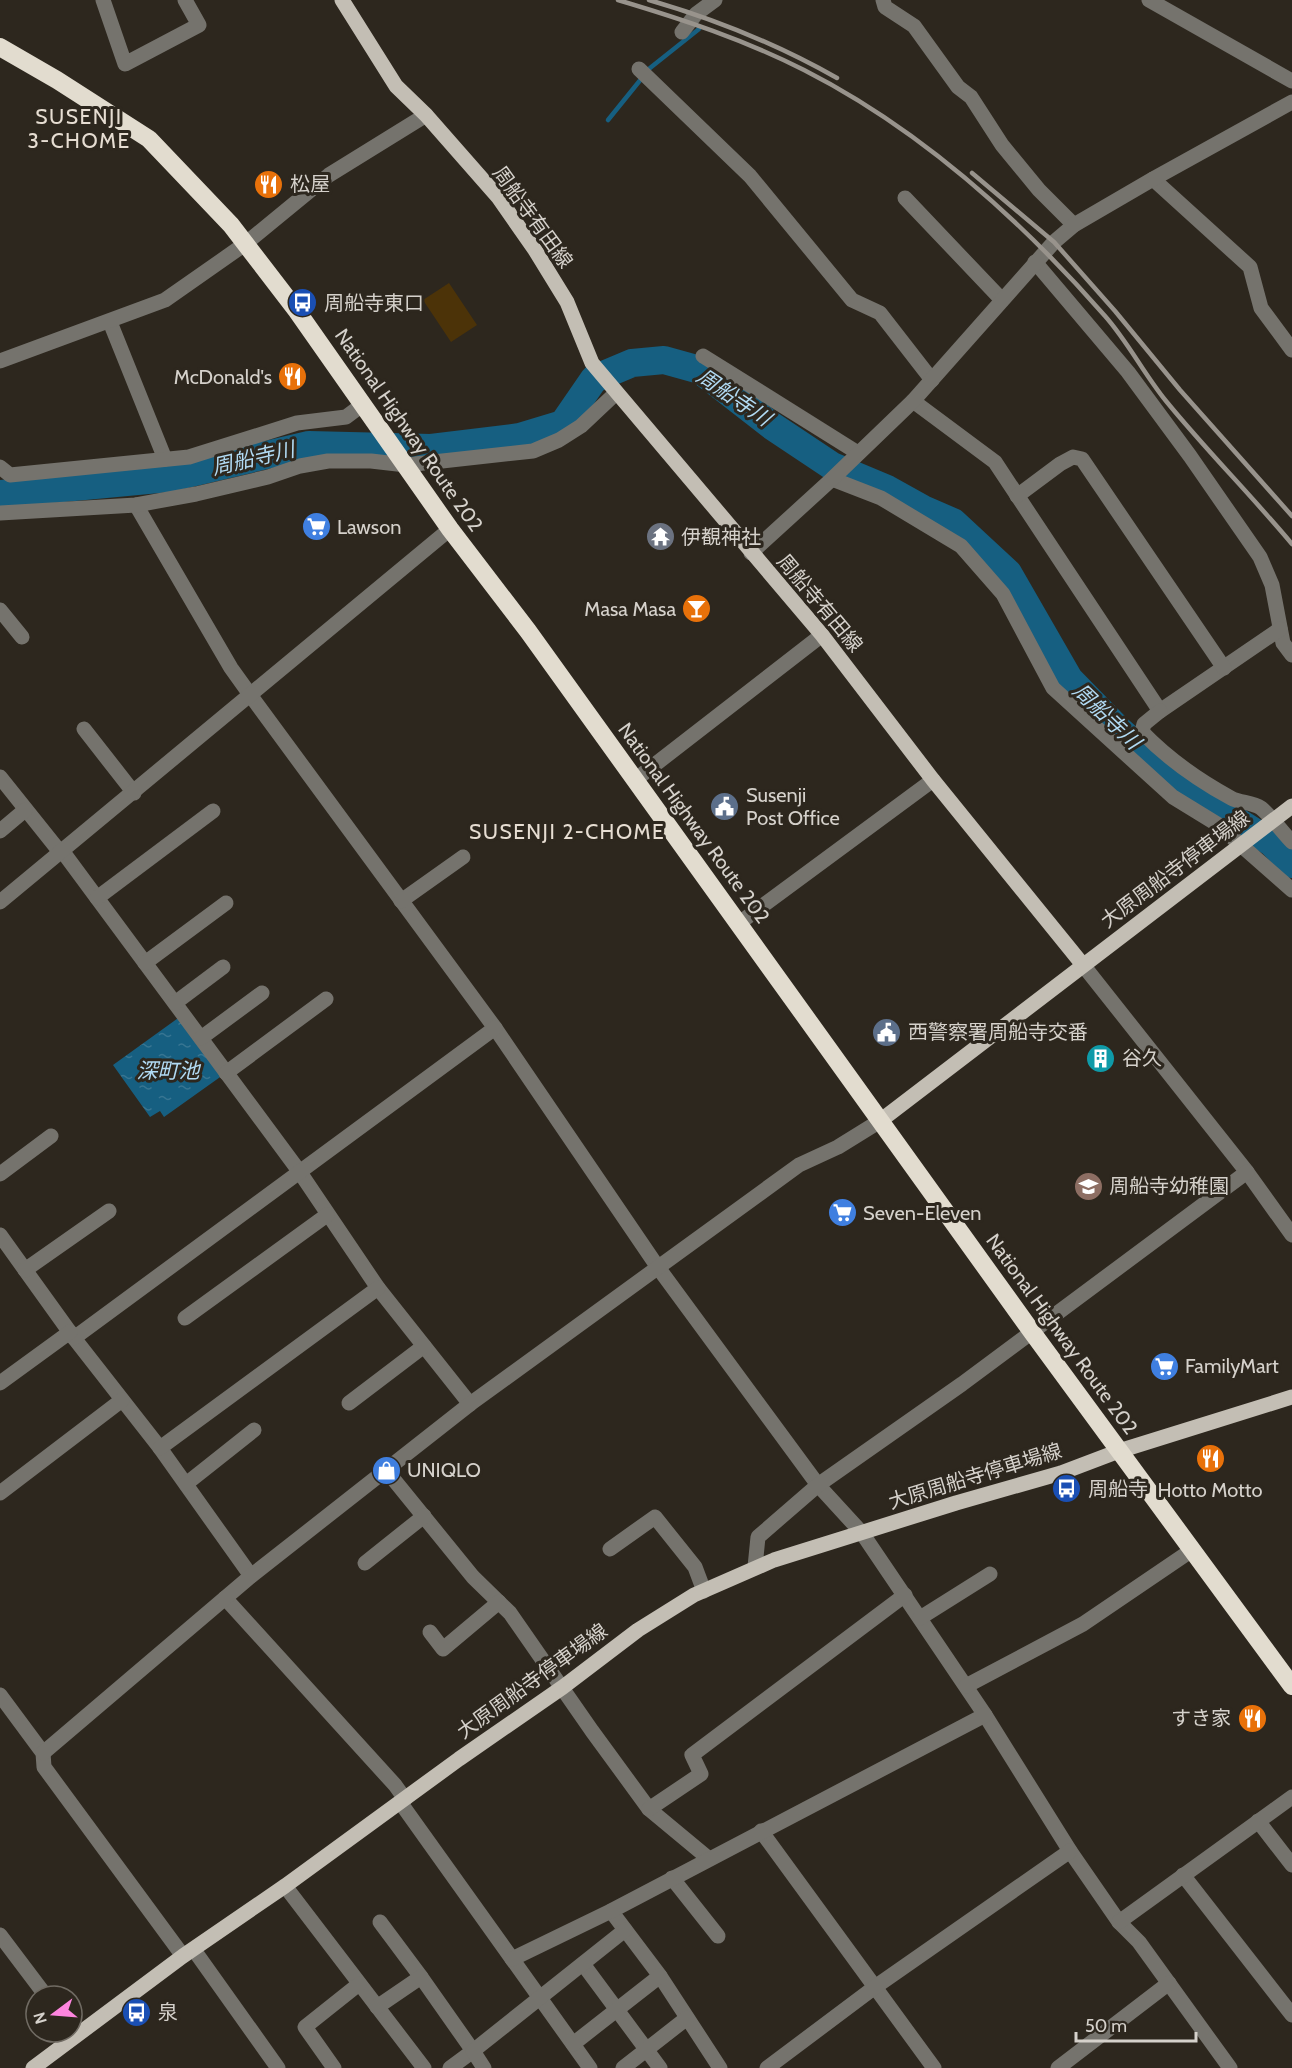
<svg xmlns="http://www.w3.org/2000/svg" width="1292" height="2068" font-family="Cabin,'Noto Sans JP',sans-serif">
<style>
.green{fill:#4c3308}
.water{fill:url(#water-ripples)}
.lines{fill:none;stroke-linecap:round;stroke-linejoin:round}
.stream{stroke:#165f81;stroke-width:4.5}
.river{stroke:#165f81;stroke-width:28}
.minor{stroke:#75736d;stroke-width:15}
.major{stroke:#c3beb4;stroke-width:15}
.highway{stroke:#e2dccf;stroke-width:18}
.rail{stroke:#98938c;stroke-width:4.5}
.labels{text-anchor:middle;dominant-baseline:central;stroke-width:6;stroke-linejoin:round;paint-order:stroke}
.poi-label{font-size:20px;fill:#d5d1cb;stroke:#2d271e;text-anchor:start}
.street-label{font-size:20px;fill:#d5d1cb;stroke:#2d271e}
.neighbourhood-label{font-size:21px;letter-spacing:1.5px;fill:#e6ddd2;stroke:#2d271e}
.water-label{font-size:21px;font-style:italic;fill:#b1daf3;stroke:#2d271e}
</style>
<defs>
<pattern id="water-ripples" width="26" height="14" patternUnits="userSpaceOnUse" patternTransform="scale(1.5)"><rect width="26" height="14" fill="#165f81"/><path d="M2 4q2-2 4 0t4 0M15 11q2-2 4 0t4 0" fill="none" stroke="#377592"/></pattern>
</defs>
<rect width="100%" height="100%" fill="#2d271e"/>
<!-- green -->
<polygon class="green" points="449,283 477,325 451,342 423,300"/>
<!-- water -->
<polygon class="water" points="181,1016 223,1075 164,1117 160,1111 150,1117 113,1065"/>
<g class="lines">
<!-- stream -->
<polyline class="stream" points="608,120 650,68 699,29"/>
<!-- river -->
<polyline class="river" points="0,494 169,478 309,445 431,448 520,437 563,424 594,379 632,363 664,360 700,370 772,426 832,466 887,489 923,509 953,522 1008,573 1069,679 1120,731 1161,768 1216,808 1272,843 1292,864"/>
<!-- minor -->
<g class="minor">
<polyline points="103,0 125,64 199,25 185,0"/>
<polyline points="883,0 885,7 914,26 958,87 971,97 1002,145 1039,190 1074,225"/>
<polyline points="1149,0 1292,81"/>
<polyline points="682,32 696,14 715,0"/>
<polyline points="639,69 750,176 852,300 880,313 932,380"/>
<polyline points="1153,179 1250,267 1261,308 1292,350"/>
<polyline points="905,198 1002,300"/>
<polyline points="1035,262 1128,372 1190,456 1260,557 1272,585 1283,643 1292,655"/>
<polyline points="110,322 165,459"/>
<polyline points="703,356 858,453"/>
<polyline points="0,361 165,300 245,244 329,175 426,115"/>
<polyline points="913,401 995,462 1160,711 1280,629"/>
<polyline points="0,467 10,475 189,457 297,423 346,417 362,405"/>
<polyline points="832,479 881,498 961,546 1003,594 1053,688 1173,797 1217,824 1292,890"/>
<polyline points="1017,496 1060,464 1073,457 1082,459 1224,668"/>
<polyline points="136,505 231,668 251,696 495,1028 657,1266 818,1485 862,1533 985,1715 1070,1851 1119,1922 1139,1942 1230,2068"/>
<polyline points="0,513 136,505 196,494 268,477 300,466 328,461 371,461 406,465 533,451 559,440 581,426 616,393"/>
<polyline points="751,553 832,479 913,401 1054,242 1074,225 1153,179 1292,102"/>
<polyline points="0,610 22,637"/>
<path d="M1160,711L1144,724L1142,732C1168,759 1198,780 1231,798C1240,803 1252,802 1261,808C1270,815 1283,833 1292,842"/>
<polyline points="84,729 134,793"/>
<polyline points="0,777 56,847 63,852 299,1171 378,1288 470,1404"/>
<polyline points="635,780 822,635"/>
<polyline points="0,831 25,810"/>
<polyline points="97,898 213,811"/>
<polyline points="401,901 463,857"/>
<polyline points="0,902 450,529"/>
<polyline points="738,924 933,780"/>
<polyline points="145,963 226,903"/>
<polyline points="1083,965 1247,1172 1292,1235"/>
<polyline points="175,1003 223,967"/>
<polyline points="201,1038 262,993"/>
<polyline points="226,1073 326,999"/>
<polyline points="0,1174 51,1136"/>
<polyline points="0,1235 74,1338 160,1448 251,1576"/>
<polyline points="25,1270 109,1211"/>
<polyline points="185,1318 327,1215"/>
<polyline points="74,1338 495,1028"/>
<polyline points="0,1383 70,1332"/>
<polyline points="349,1403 424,1346"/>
<polyline points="160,1448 378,1288"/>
<polyline points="386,1470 473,1577 510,1613 592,1731 649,1809 708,1858"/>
<polyline points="186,1484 254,1430"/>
<polyline points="0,1493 122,1400"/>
<polyline points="610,1549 655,1517 695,1567 704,1591"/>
<polyline points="365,1563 424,1516"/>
<polyline points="755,1567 758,1537 818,1485 962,1384 1247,1172"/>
<polyline points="225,1598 395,1785 405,1799"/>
<polyline points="920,1618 990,1574"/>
<polyline points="430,1632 443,1649 499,1602"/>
<polyline points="966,1686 1083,1624 1192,1550"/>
<polyline points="0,1695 43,1753 44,1767 183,1956"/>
<polyline points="43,1753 251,1576 470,1404 799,1165 838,1147 880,1121"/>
<polyline points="400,1802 590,2068"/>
<polyline points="649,1809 701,1774 692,1755 905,1595"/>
<polyline points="1258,1821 1292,1865"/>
<polyline points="761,1831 934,2068"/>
<polyline points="1183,1875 1292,2015"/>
<polyline points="672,1878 718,1936"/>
<polyline points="285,1886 424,2068"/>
<polyline points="611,1911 660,1976 720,2068"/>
<polyline points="380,1922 421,1977"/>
<polyline points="1119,1922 1292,1797"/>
<polyline points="0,1935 46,1996"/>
<polyline points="194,1950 278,2068"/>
<polyline points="512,1959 611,1911 985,1715"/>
<polyline points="583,1964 660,2068"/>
<polyline points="377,2007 421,1977 473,2051 450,2068"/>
<polyline points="573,2044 660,1976"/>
<polyline points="334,2068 305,2027 359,1984"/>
<polyline points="484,2068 473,2051 625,1930"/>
<polyline points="623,2068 687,2018"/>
<polyline points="767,2068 875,1987 1070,1851"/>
<polyline points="1058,2068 1169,1983"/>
</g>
<!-- major -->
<g class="major">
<polyline points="342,0 396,86 426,115 498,197 535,250 567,302 592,363 822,635 933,780 1083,965"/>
<polyline points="880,1121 1292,806"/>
<polyline points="33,2068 183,1956 285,1886 459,1759 563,1687 638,1630 694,1595 774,1560 956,1503 1061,1473 1119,1451 1292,1397"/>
</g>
<!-- highway -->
<polyline class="highway" points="0,47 57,80 149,139 231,225 297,311 450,529 528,631 1032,1332 1292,1686"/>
<!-- rail -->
<g class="rail">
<path d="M618,0C682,19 745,40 804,70C920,129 1020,219 1105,316C1128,342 1144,374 1166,401C1206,450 1251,495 1292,544"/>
<path d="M649,0C715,19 777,44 837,78"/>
<polyline points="972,173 1054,242 1115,311 1180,390 1292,516"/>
</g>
</g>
<!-- icons -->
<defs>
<symbol id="restaurant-disc" viewBox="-11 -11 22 22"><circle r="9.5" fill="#e8710a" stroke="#2d271e"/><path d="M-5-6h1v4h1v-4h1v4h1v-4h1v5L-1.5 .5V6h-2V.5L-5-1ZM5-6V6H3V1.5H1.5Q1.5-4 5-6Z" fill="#fff"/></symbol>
<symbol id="bus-disc" viewBox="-11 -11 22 22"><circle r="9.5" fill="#1a4fb4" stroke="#2d271e"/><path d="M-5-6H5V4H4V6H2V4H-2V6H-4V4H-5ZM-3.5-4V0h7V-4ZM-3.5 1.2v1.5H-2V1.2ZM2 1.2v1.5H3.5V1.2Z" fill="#fff"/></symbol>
<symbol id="supermarket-disc" viewBox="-11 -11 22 22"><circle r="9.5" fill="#3f7fe0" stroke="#2d271e"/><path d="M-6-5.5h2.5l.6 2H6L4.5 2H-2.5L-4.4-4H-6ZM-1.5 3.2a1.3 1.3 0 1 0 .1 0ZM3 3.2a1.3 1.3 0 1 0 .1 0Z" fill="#fff"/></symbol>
<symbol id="temple-disc" viewBox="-11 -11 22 22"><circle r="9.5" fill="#6b7280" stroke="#2d271e"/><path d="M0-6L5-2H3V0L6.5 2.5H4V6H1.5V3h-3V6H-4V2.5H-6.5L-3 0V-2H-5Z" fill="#fff"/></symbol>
<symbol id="bar-disc" viewBox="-11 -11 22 22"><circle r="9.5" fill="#e8710a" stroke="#2d271e"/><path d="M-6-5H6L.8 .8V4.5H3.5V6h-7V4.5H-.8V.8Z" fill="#fff"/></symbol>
<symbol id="civic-disc" viewBox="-11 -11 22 22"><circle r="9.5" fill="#5c6f8a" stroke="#2d271e"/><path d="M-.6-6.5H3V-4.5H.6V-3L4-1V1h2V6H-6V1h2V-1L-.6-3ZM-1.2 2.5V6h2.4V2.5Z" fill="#fff"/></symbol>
<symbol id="building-disc" viewBox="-11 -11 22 22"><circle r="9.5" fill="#0f9aa8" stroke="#2d271e"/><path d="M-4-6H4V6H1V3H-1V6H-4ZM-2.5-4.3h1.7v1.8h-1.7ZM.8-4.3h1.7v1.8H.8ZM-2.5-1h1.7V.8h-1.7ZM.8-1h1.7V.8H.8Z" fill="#fff"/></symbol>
<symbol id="school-disc" viewBox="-11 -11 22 22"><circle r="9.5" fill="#8d6e63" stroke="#2d271e"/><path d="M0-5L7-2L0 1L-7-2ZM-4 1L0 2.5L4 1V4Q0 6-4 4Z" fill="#fff"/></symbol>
<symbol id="shop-disc" viewBox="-11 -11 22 22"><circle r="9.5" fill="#3f7fe0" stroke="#2d271e"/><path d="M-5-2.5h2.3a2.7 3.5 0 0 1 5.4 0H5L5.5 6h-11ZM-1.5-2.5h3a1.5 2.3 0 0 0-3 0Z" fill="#fff"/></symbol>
</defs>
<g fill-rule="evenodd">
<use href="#restaurant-disc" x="252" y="168" width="33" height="33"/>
<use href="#bus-disc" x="286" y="286" width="33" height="33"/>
<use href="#restaurant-disc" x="276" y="360" width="33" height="33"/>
<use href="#supermarket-disc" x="300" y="510" width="33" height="33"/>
<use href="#temple-disc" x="644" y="520" width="33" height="33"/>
<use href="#bar-disc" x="680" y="592" width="33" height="33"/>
<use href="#civic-disc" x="708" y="790" width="33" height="33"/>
<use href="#civic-disc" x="870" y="1016" width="33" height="33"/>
<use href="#building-disc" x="1084" y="1042" width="33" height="33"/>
<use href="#school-disc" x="1072" y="1170" width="33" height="33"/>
<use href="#supermarket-disc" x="826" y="1196" width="33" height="33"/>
<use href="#supermarket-disc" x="1148" y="1350" width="33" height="33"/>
<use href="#restaurant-disc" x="1194" y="1442" width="33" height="33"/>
<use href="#shop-disc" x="370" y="1454" width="33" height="33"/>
<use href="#bus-disc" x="1050" y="1472" width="33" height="33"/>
<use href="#restaurant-disc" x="1236" y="1702" width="33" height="33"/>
<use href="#bus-disc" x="120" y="1996" width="33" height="33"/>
</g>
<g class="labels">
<!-- poi labels -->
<g class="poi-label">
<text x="290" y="184">松屋</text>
<text x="324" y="303">周船寺東口</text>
<text x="272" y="377" text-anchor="end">McDonald's</text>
<text x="337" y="527">Lawson</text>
<text x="681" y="537">伊覩神社</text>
<text x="676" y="609" text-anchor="end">Masa Masa</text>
<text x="746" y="795">Susenji<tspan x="746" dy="23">Post Office</tspan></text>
<text x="908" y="1032">西警察署周船寺交番</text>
<text x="1122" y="1058">谷久</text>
<text x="1109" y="1186">周船寺幼稚園</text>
<text x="863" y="1213">Seven-Eleven</text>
<text x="1185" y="1366">FamilyMart</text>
<text x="407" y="1470">UNIQLO</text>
<text x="1088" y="1489">周船寺</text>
<text x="1210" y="1490" text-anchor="middle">Hotto Motto</text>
<text x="1231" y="1718" text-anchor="end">すき家</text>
<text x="158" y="2012">泉</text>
</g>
<!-- street labels -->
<g class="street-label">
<text transform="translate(533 217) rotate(54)">周船寺有田線</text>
<text transform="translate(409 430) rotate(55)">National Highway Route 202</text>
<text transform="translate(820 603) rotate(50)">周船寺有田線</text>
<text transform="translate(694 823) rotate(54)">National Highway Route 202</text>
<text transform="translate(1175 869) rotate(-37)">大原周船寺停車場線</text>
<text transform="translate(1062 1334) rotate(54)">National Highway Route 202</text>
<text transform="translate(975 1476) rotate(-17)">大原周船寺停車場線</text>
<text transform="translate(532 1681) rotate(-36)">大原周船寺停車場線</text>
</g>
<!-- neighbourhood labels -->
<g class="neighbourhood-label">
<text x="79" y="116">SUSENJI<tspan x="79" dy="24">3-CHOME</tspan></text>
<text x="567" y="831">SUSENJI 2-CHOME</text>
</g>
<!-- water labels -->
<g class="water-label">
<text transform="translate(734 397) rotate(34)">周船寺川</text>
<text transform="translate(253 458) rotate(-13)">周船寺川</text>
<text transform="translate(1107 716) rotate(44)">周船寺川</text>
<text x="168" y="1070">深町池</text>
</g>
</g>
<!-- north arrow -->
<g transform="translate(54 2014) rotate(254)"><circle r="28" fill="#2d271e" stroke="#706b63" stroke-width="1.5"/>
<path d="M0-4.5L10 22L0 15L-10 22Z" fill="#fe85df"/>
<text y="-9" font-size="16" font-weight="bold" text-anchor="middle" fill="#d5d1cb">N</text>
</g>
<!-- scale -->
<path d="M1076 2032v9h120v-9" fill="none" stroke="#d5d1cb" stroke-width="3"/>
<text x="1085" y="2032" font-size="18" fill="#d5d1cb" stroke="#2d271e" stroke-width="4.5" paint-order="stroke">50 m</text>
</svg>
